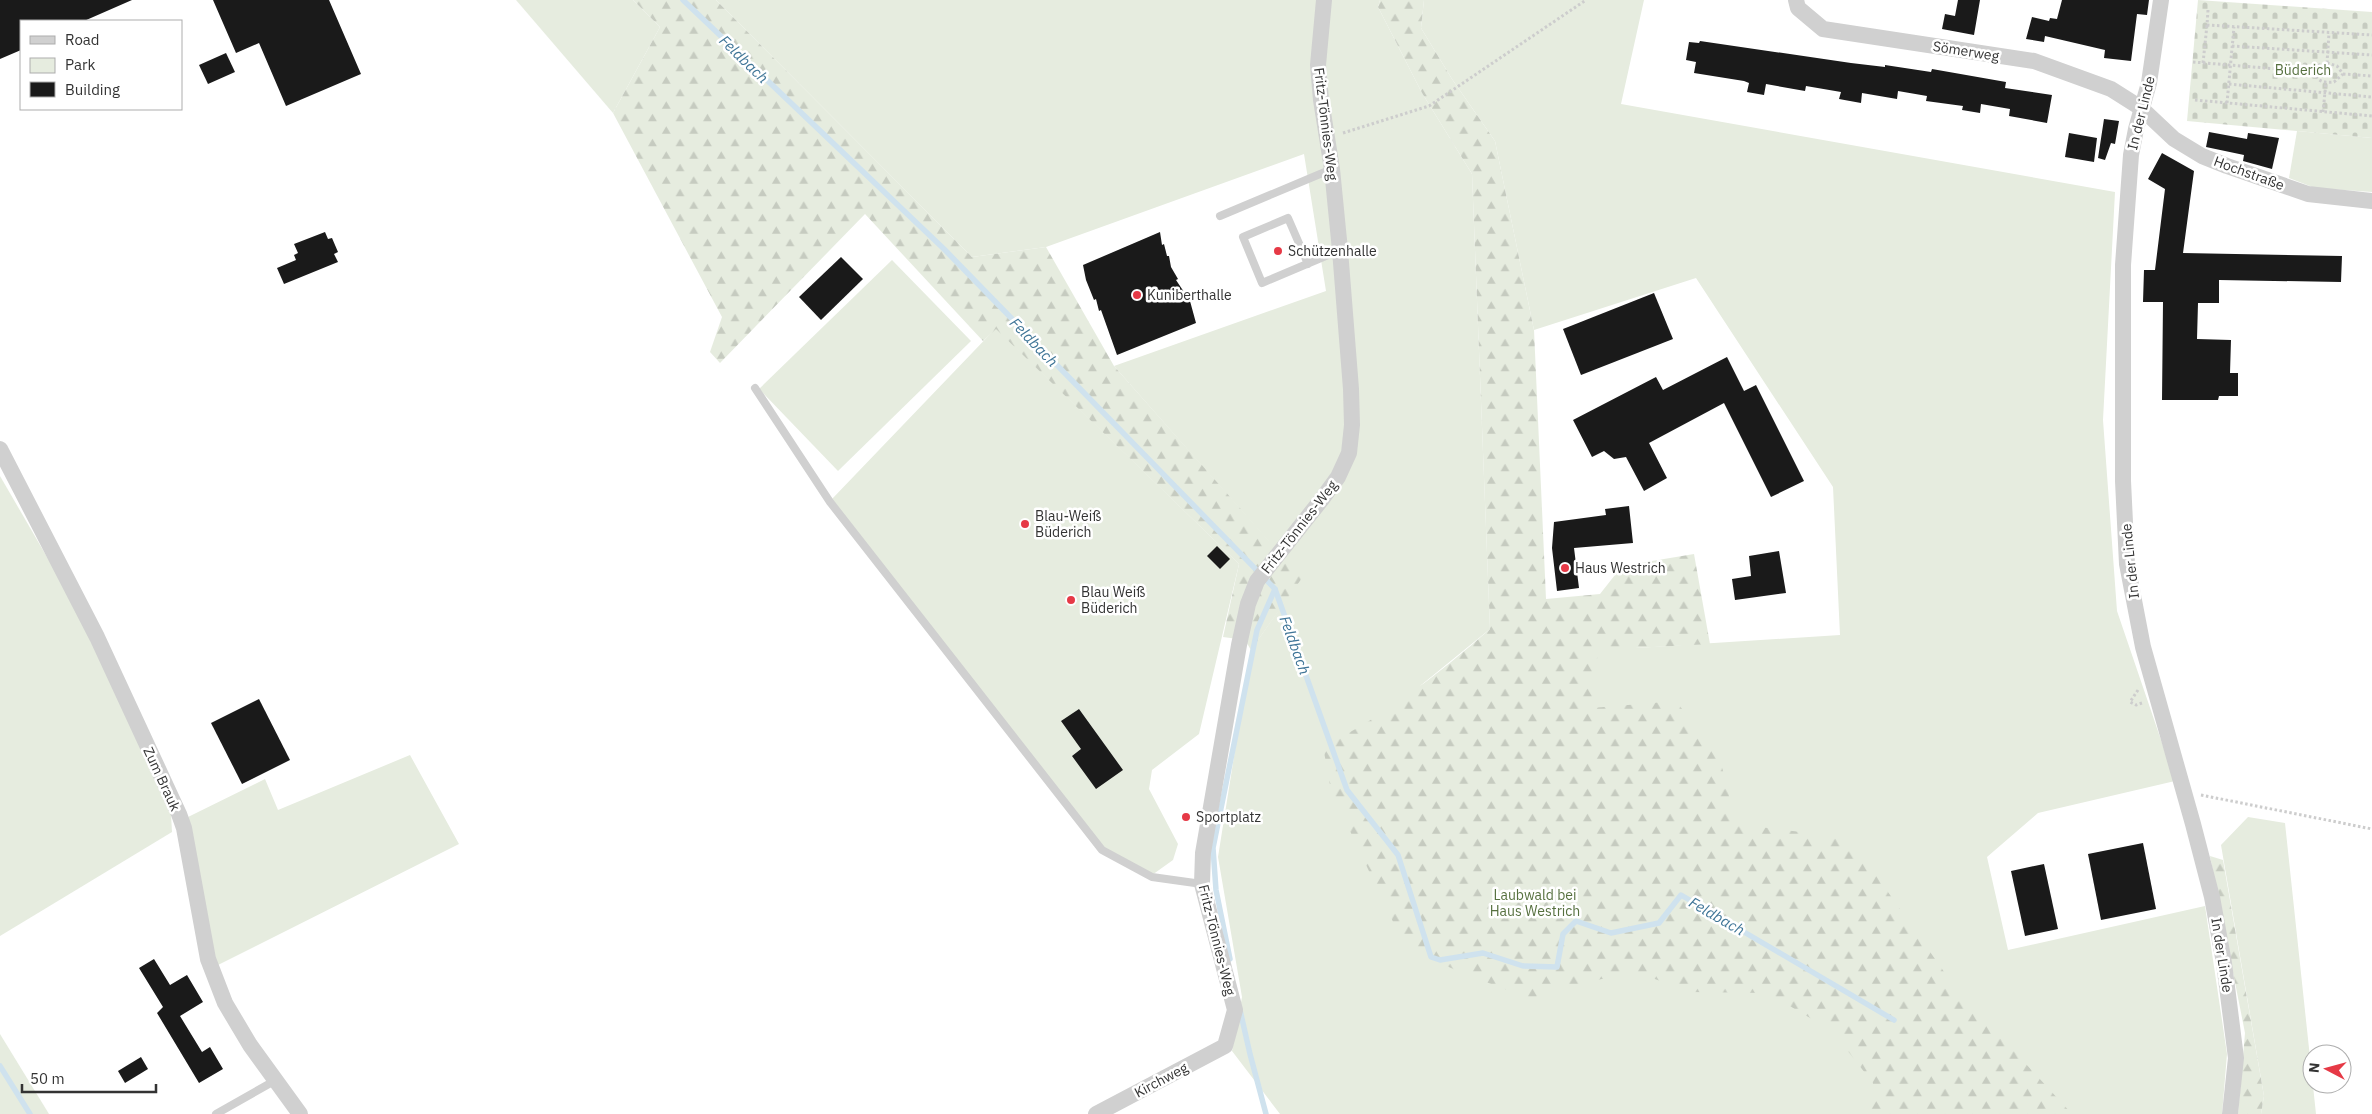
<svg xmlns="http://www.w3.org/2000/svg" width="2372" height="1114" font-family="'IBM Plex Sans',sans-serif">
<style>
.green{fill:#e6ecdf}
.forest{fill:url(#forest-firs)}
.cemetery{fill:url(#cemetery-stones)}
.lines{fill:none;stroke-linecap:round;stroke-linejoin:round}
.stream{stroke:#cfe2ee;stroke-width:5.5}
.building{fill:#1a1a1a}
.path{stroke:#cdcdcd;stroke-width:3;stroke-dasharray:2.5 2.5;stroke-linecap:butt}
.service{stroke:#d0d0d0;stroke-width:8}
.minor{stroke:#d0d0d0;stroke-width:16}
.poi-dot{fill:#e63946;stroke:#fff;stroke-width:2}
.labels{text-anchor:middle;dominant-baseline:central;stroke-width:5;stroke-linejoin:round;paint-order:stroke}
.street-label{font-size:14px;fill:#333;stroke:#fff}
.park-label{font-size:14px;fill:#56703f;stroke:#fff}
.poi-label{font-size:14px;fill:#333;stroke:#fff;text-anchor:start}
.water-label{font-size:15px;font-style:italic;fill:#3f7597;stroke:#fff}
</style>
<defs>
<pattern id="forest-firs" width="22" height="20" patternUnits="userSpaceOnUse" patternTransform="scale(1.25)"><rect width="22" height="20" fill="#e6ecdf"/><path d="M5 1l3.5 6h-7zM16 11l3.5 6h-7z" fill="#c6cbc0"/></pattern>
<pattern id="cemetery-stones" width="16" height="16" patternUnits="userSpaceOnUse" patternTransform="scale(1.25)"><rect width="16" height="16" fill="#e6ecdf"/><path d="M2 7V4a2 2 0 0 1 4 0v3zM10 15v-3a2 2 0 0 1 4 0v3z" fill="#c6cbc0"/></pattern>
</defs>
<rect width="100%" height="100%" fill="#fff"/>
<!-- green -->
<g class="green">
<polygon points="516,0 633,0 660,27 613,113"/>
<polygon points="716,0 1380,0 1378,7 1422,93 1472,174 1490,629 1420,686 1508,635 1636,648 1840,635 1833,487 1696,278 1534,330 1495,141 1452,79 1421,28 1424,0 1644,0 1621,104 2115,192 2103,420 2117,611 2175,781 2038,813 1987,857 2008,950 2205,906 2227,1054 2222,1114 1280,1114 1232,1051 1242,997 1218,857 1251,650 1301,578 1114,366 1326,291 1304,154 1046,247 972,257"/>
<polygon points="2297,131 2372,138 2372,192 2315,188 2289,178"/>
<polygon points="892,260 971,341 838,471 759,389"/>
<polygon points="996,328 1239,564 1199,734 1152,770 1149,789 1178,844 1173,860 1152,875 1104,848 832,499"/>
<polygon points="0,476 94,638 171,814 172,832 0,936"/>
<polygon points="410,755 459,844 214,967 188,817 265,779 278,810"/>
<polygon points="2248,817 2285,823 2316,1114 2261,1114 2264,1096 2221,845"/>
<polygon points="0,1034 49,1114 0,1114"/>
</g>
<!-- forest -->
<g class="forest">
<polygon points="633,0 716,0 972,257 1046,247 1114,366 1302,578 1251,650 1245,640 1223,637 1239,564 996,329 983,341 865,214 720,363 710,352 722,317 613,113 660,27"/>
<path d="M1380,0H1424L1421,28L1452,79L1495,141L1534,330L1546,599L1600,594L1622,566L1694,554L1710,644L1598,650L1592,708L1676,701L1720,759L1736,824L1850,838L1954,986L2072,1114H1868L1873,1083L1832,1031L1768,993L1690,992L1636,972L1558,988L1531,999L1462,973L1405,947L1331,791L1323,746C1383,718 1441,672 1490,629L1472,174L1422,93L1378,7Z"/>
<polygon points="2210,856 2223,860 2264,1096 2261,1114 2238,1114 2245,1033"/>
</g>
<!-- cemetery -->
<polygon class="cemetery" points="2198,0 2372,12 2372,138 2187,121"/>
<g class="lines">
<!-- stream -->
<g class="stream">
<polyline points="683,0 944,249 1275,589 1347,790 1398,855 1431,957 1440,960 1483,953 1523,966 1557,967 1563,934 1576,921 1611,933 1659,923 1681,895 1894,1020"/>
<polyline points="1230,959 1216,890 1213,848 1257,630 1275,589"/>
<polyline points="1240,1010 1250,1054 1266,1114"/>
<polyline points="0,1066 30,1114"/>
</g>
</g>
<!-- building -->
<g class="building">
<polygon points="0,0 132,0 84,21 21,21 21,50 0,59"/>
<polygon points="213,0 329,0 361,74 286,106 259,43 236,53"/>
<polygon points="1958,0 1980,0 1974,35 1942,29 1945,14 1955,16"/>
<polygon points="2062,0 2149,0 2147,15 2137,14 2131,61 2104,58 2105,50 2045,36 2044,42 2026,39 2032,17 2049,21 2050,18 2057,19"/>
<polygon points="1700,41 1851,63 1885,67 1885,65 1931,72 1932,69 2006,82 2005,88 2052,95 2047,123 2009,116 2010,109 1981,104 1980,113 1962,110 1963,106 1926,101 1927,96 1898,91 1897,99 1862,93 1861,103 1839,99 1841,92 1806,86 1805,91 1766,84 1764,95 1747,92 1749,83 1744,81 1694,73 1696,62 1686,60 1689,42 1699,43"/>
<polygon points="226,53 235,72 208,84 199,65"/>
<polygon points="2104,119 2119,121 2115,144 2111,143 2105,160 2098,158"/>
<polygon points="2209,132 2247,139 2248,133 2279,138 2272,169 2243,161 2244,155 2206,147"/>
<polygon points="2069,133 2097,138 2094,162 2065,157"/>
<polygon points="2162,153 2194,171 2183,253 2342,256 2341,282 2219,280 2219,303 2198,303 2197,339 2231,340 2230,373 2238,373 2238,396 2219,396 2218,400 2162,400 2163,302 2143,302 2144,270 2155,270 2165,189 2148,179"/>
<polygon points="325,232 328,239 332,238 338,252 334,254 338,262 284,284 277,268 296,260 294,255 298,253 294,244"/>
<polygon points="1160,232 1162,245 1164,244 1167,256 1169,256 1171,267 1178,279 1176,280 1190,301 1196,323 1117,355 1101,310 1099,311 1096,299 1094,300 1086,280 1083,265"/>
<polygon points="841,257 863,279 821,320 799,297"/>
<polygon points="1654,293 1673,339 1581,375 1563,329"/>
<polygon points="1727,357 1744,391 1756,385 1804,481 1771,497 1724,403 1649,443 1667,478 1644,491 1626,457 1614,459 1604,451 1592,457 1573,420 1656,377 1663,390"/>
<polygon points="1629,506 1633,543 1574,548 1579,588 1557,591 1552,548 1554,522 1606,515 1605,509"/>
<polygon points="1217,546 1230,559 1220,569 1207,556"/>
<polygon points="1779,551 1786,593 1735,600 1732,579 1751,576 1749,556"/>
<polygon points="259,699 290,760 242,784 211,723"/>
<polygon points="1079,709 1123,770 1096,789 1072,756 1081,749 1061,721"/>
<polygon points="2143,843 2156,909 2101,920 2088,854"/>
<polygon points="2044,864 2058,929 2025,936 2011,871"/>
<polygon points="154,959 170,985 187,975 203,1002 180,1016 202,1052 210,1047 223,1069 199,1083 157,1013 163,1007 139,968"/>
<polygon points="141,1057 148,1069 125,1083 118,1071"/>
</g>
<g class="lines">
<!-- path -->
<g class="path">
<polyline points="2208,10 2207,25 2372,35"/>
<polyline points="2232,46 2372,55"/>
<polyline points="2193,62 2314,72"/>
<polyline points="2203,63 2207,25"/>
<path d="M2327,63L2337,66L2343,74L2334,82C2325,83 2317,82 2314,72L2319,65Z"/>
<polyline points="2327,63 2329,33"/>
<polyline points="2343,74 2372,76"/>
<polyline points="2229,84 2372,97"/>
<polyline points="2195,100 2372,116"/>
<polyline points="2227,103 2234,27"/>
<polyline points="2323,112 2326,82"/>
<polyline points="1343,133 1429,106 1586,0"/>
<polyline points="2138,690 2130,702 2136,705 2142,703"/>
<polyline points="2201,795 2372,829"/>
</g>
<!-- service -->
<g class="service">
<polyline points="1220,216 1332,169"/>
<polyline points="1308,264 1288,218 1243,237 1262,283 1340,250"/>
<polyline points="755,388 830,502 1102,850 1152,877 1202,884"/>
<polyline points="216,1114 276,1080"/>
</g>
<!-- minor -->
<g class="minor">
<polyline points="1796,0 1798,8 1823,29 2034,61 2111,89 2141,108 2174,139 2202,156 2227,166 2308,194 2372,201"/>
<polyline points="2161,0 2149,83 2136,129 2131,155 2123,265 2123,481 2127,564 2143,647 2193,824 2212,897 2224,963 2236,1058 2230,1114"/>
<polyline points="0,449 97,637 179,814 184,828 208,959 225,1003 250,1045 300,1114"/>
<polyline points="1096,1114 1225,1046 1235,1010 1202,884 1203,853 1239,645 1248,604 1257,581 1322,499 1338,477 1349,453 1352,425 1351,389 1340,250 1332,169 1321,100 1318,65 1324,0"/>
</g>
</g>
<!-- markers -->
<g class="poi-dot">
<circle cx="1278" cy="251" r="5"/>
<circle cx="1137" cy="295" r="5"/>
<circle cx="1025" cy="524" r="5"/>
<circle cx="1565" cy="568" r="5"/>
<circle cx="1071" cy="600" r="5"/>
<circle cx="1186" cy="817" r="5"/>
</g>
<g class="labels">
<!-- street labels -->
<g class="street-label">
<text transform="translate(1966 51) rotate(9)">Sömerweg</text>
<text transform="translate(2141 113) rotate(-76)">In der Linde</text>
<text transform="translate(1326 124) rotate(83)">Fritz-Tönnies-Weg</text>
<text transform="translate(2249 173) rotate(20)">Hochstraße</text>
<text transform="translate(1299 527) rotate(-52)">Fritz-Tönnies-Weg</text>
<text transform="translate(2130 561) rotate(-96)">In der Linde</text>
<text transform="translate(162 779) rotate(65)">Zum Brauk</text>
<text transform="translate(1217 940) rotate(76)">Fritz-Tönnies-Weg</text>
<text transform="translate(2222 955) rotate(81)">In der Linde</text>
<text transform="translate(1161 1080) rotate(-28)">Kirchweg</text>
</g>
<!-- park labels -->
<g class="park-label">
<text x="2303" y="70">Büderich</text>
<text x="1535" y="895">Laubwald bei<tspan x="1535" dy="16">Haus Westrich</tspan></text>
</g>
<!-- poi labels -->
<g class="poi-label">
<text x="1288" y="251">Schützenhalle</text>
<text x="1147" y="295">Kuniberthalle</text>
<text x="1035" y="516">Blau-Weiß<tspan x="1035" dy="16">Büderich</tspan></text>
<text x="1575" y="568">Haus Westrich</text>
<text x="1081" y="592">Blau Weiß<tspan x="1081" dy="16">Büderich</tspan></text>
<text x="1196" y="817">Sportplatz</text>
</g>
<!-- water labels -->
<g class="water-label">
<text transform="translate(744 59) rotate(44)">Feldbach</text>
<text transform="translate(1034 342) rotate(46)">Feldbach</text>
<text transform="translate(1295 645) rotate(70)">Feldbach</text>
<text transform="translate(1717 916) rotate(30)">Feldbach</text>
</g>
</g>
<!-- legend -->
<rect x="20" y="20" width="162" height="90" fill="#ffffff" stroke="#adadad"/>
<rect x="30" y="36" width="25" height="8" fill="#d0d0d0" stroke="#adadad"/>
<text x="65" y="45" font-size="15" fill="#333333">Road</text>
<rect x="30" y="58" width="25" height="15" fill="#e6ecdf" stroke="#adadad"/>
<text x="65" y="70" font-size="15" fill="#333333">Park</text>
<rect x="30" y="82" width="25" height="15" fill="#1a1a1a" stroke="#adadad"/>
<text x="65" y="95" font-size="15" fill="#333333">Building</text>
<!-- north arrow -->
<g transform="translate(2327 1069) rotate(276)"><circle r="24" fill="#ffffff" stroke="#adadad"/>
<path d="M0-4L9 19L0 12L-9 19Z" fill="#e63946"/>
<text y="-8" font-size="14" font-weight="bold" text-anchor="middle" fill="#333333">N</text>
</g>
<!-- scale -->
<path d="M22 1084v8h134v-8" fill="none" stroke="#333333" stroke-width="2.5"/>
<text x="30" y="1084" font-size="15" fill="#333333" stroke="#ffffff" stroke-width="4" paint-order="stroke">50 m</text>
</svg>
